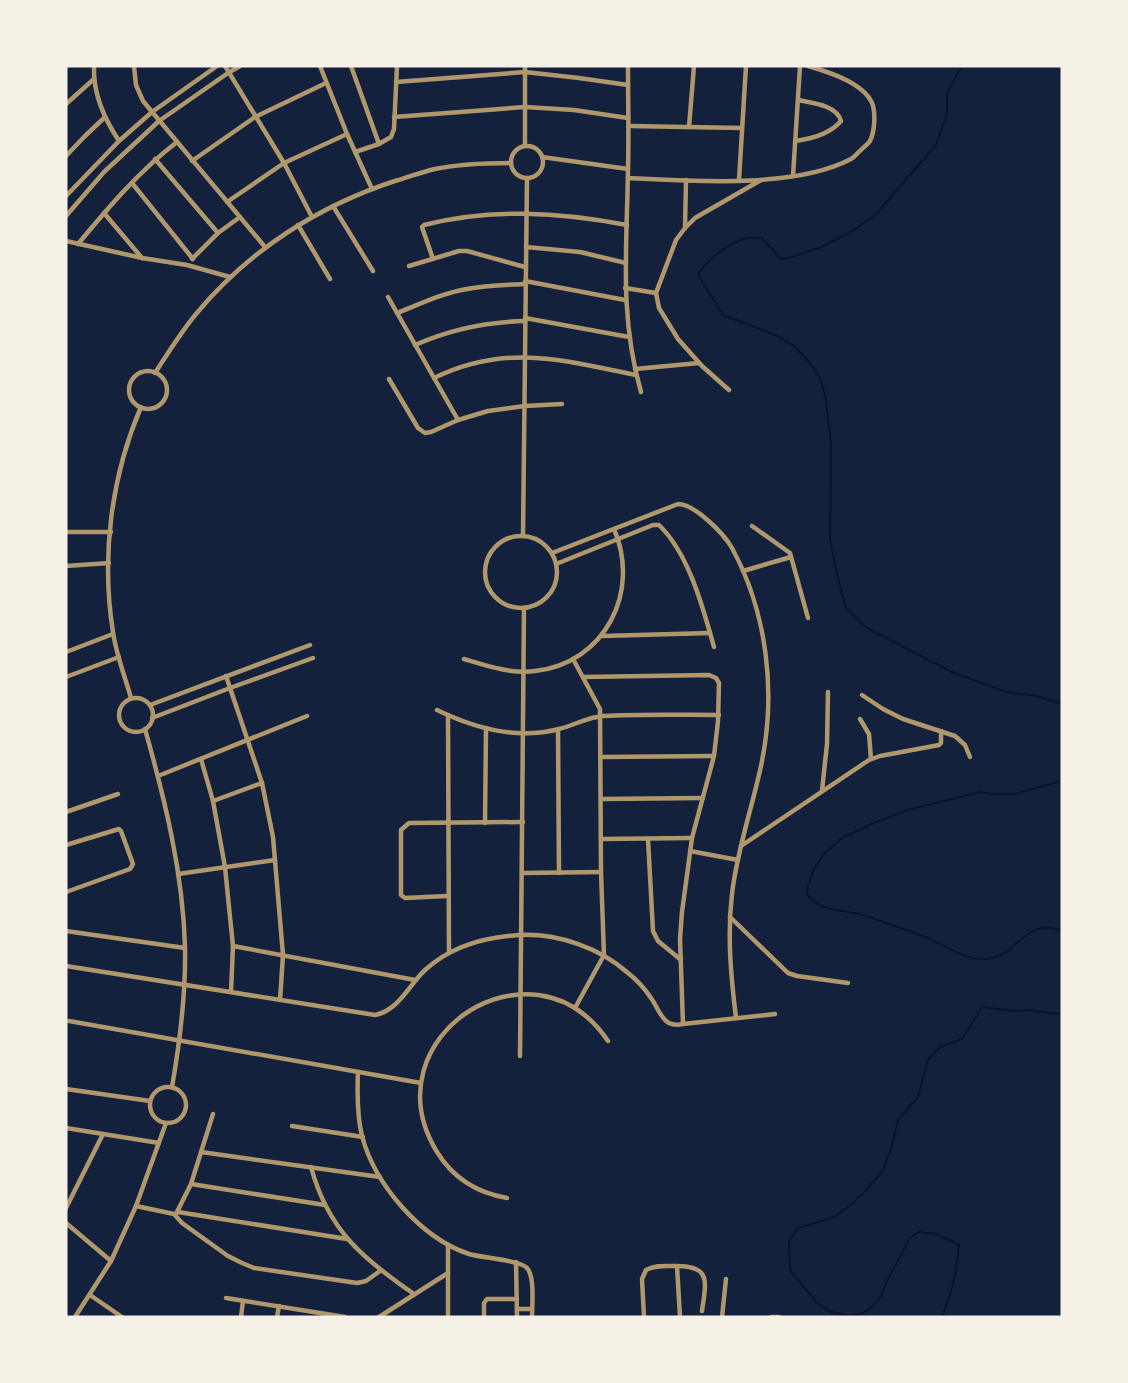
<svg xmlns="http://www.w3.org/2000/svg" width="1128" height="1383" font-family="'Source Serif 4',serif">
<style>
.lines{fill:none;stroke-linecap:round;stroke-linejoin:round}
.stream{stroke:#0b132b;stroke-width:2}
.minor{stroke:#b1986c;stroke-width:4.5}
</style>
<rect width="100%" height="100%" fill="#14213d"/>
<g class="lines">
<!-- stream -->
<g class="stream">
<path d="M962,66L947,93V114L936,145L876,214L854,230L822,247L789,258L781,259L762,238C757,238 751,237 746,238C728,244 707,259 698,275L723,315L775,335L793,345L810,363L820,378L825,395L831,443L830,539L836,571L846,608L867,628L954,673L1006,692L1037,696L1062,704"/>
<path d="M1062,781L1014,794H994L980,792L911,809L876,822L842,838L823,855L814,869L808,885L807,894C822,912 838,909 859,914C865,915 871,918 877,920C891,925 906,929 920,935C939,942 967,962 988,959C1018,956 1025,916 1062,931"/>
<path d="M942,1317C952,1293 957,1271 959,1245L937,1234L919,1232L910,1238L887,1281L881,1296L873,1306L863,1313L851,1316L831,1312L816,1302L790,1270L789,1241L798,1228L835,1217L854,1202L867,1189L882,1172L891,1149L898,1120L918,1097L928,1060L940,1047L962,1039L982,1007L1015,1011L1026,1010L1060,1014L1062,1012"/>
</g>
<!-- minor -->
<g class="minor">
<path d="M94,66C93,94 104,118 119,141"/>
<polyline points="134,66 136,85 143,101 265,247"/>
<polyline points="225,66 284,163 312,217"/>
<polyline points="320,66 347,134 372,189"/>
<polyline points="351,66 379,144"/>
<path d="M628,66C628,101 629,135 628,169C627,247 619,316 641,392"/>
<polyline points="396,82 525,72 579,78 628,85"/>
<polyline points="66,104 94,79"/>
<polyline points="394,117 525,107 574,110 628,118"/>
<polyline points="629,126 742,128"/>
<polyline points="689,127 694,66"/>
<path d="M795,141C811,139 830,134 841,121C837,105 812,103 798,100"/>
<polyline points="525,146 525,66"/>
<circle cx="527" cy="162" r="16"/>
<polyline points="355,152 379,144 391,137 394,129 397,66"/>
<polyline points="66,156 84,137 104,118"/>
<polyline points="542,157 628,169"/>
<polyline points="155,159 218,233"/>
<polyline points="192,161 255,117 326,83"/>
<polyline points="793,176 800,66"/>
<path d="M628,178C691,181 794,189 851,159C855,157 858,152 862,149C864,147 868,144 870,141C874,133 875,120 874,111C872,85 829,72 808,66"/>
<polyline points="739,180 746,66"/>
<polyline points="132,183 193,259"/>
<polyline points="66,196 119,141 152,112 217,66"/>
<polyline points="227,202 284,163 347,134"/>
<polyline points="333,206 373,271"/>
<polyline points="104,213 142,258"/>
<polyline points="66,216 104,172 159,121 228,73 240,66"/>
<polyline points="298,225 330,279"/>
<polyline points="685,228 686,180"/>
<polyline points="66,241 142,258 187,265 230,277"/>
<path d="M78,244C108,208 139,171 177,142"/>
<polyline points="526,247 580,252 626,263"/>
<polyline points="192,259 218,233 240,217"/>
<path d="M433,259L422,227L424,225C492,208 558,212 627,225"/>
<polyline points="409,266 459,251 467,251 525,267"/>
<polyline points="525,281 625,300"/>
<polyline points="625,288 656,293"/>
<polyline points="388,297 458,420"/>
<path d="M397,313C420,304 443,293 467,289C486,285 506,285 525,284"/>
<polyline points="525,318 629,337"/>
<path d="M415,345C451,329 486,322 525,321"/>
<polyline points="635,369 699,363"/>
<circle cx="148" cy="390" r="19"/>
<path d="M155,373C168,353 181,332 196,314C248,251 318,206 395,181C408,177 422,172 435,169C460,164 485,163 511,163"/>
<path d="M434,378C506,343 562,360 636,375"/>
<polyline points="389,379 418,428 425,433 431,432 458,420 488,411 525,406 562,404"/>
<polyline points="729,390 702,366 678,339 659,308 656,293 676,240 685,228 695,218 761,180"/>
<polyline points="752,526 790,553 808,618"/>
<polyline points="66,532 111,532"/>
<polyline points="523,536 527,178"/>
<circle cx="521" cy="572" r="36"/>
<path d="M552,553L678,504C695,504 724,534 732,548C767,612 776,691 762,761C753,806 737,849 732,894C727,936 731,977 736,1018"/>
<path d="M556,564L653,525H659C689,554 703,608 714,647"/>
<polyline points="66,566 109,563"/>
<polyline points="743,571 791,557"/>
<polyline points="602,636 710,633"/>
<polyline points="66,652 113,634"/>
<path d="M464,659C487,666 510,674 535,671C605,663 641,592 614,529"/>
<polyline points="573,659 600,709 601,872 604,955 575,1008"/>
<polyline points="226,676 262,783 273,837 283,955 280,1000"/>
<polyline points="66,677 119,657"/>
<polyline points="583,677 709,675 716,678 719,683 718,721 714,756 692,838 682,912 680,939 683,1024"/>
<polyline points="862,695 883,709 903,719 955,736 965,745 970,757"/>
<path d="M131,698C125,677 116,654 113,632C101,557 111,477 141,407"/>
<circle cx="136" cy="715" r="17"/>
<polyline points="150,705 310,645"/>
<path d="M437,710C474,728 518,740 559,729C575,725 588,717 603,716C642,714 680,715 719,715"/>
<polyline points="448,715 449,953"/>
<polyline points="152,718 230,688 313,658"/>
<polyline points="860,719 869,734 871,759"/>
<path d="M145,729C165,800 183,873 185,947C186,994 180,1041 172,1087"/>
<polyline points="558,729 559,873"/>
<polyline points="601,757 714,756"/>
<polyline points="201,759 213,801"/>
<polyline points="158,776 307,716"/>
<polyline points="822,791 827,744 828,692"/>
<polyline points="601,799 703,798"/>
<polyline points="66,812 118,794"/>
<polyline points="485,823 486,728"/>
<polyline points="601,839 692,838"/>
<polyline points="648,839 653,931 658,941 681,960"/>
<polyline points="66,845 119,829 121,831 133,864 130,869 66,892"/>
<polyline points="741,846 869,760 880,756 939,745 941,743 941,731"/>
<polyline points="690,851 738,860"/>
<polyline points="522,873 601,872"/>
<polyline points="178,874 275,860"/>
<polyline points="447,896 405,898 401,895 401,830 409,823 523,822"/>
<polyline points="730,917 788,973 797,976 848,983"/>
<polyline points="66,931 185,948"/>
<polyline points="233,946 415,980"/>
<path d="M66,966L375,1015C398,1011 409,985 425,970C450,947 485,937 519,935C558,933 600,948 628,973C637,980 645,989 651,998C657,1006 660,1018 669,1023C673,1025 678,1025 683,1024L775,1014"/>
<polyline points="231,992 233,946 230,917 225,867 213,801 262,783"/>
<polyline points="69,1021 421,1083"/>
<polyline points="520,1056 524,608"/>
<path d="M358,1072C357,1094 357,1115 362,1136C375,1185 421,1238 469,1254C482,1258 520,1260 527,1268C535,1277 532,1305 532,1317"/>
<circle cx="168" cy="1105" r="18"/>
<polyline points="66,1089 150,1101"/>
<polyline points="292,1126 363,1137"/>
<polyline points="66,1128 159,1143"/>
<polyline points="201,1152 380,1177"/>
<path d="M311,1167C328,1230 363,1259 414,1294"/>
<polyline points="191,1184 325,1205"/>
<path d="M507,1198C478,1193 453,1178 437,1152C367,1037 533,930 608,1041"/>
<polyline points="136,1206 174,1214 182,1223 228,1256 242,1263 254,1268 357,1283 366,1281 380,1271"/>
<polyline points="66,1208 103,1134"/>
<polyline points="178,1212 347,1239"/>
<polyline points="176,1214 191,1184 213,1114"/>
<polyline points="66,1223 111,1261"/>
<polyline points="448,1245 448,1317"/>
<polyline points="516,1262 517,1317"/>
<polyline points="677,1266 680,1317"/>
<polyline points="90,1295 122,1317"/>
<polyline points="226,1298 345,1317"/>
<polyline points="517,1309 532,1309"/>
<polyline points="75,1317 111,1261 136,1206 166,1123"/>
<polyline points="241,1317 243,1301"/>
<polyline points="277,1317 279,1306"/>
<polyline points="379,1317 448,1273"/>
<polyline points="484,1317 484,1303 487,1299 517,1299"/>
<path d="M644,1317L642,1279L646,1270C655,1265 665,1266 674,1266C712,1265 706,1282 702,1311"/>
<polyline points="722,1317 726,1279"/>
<polyline points="771,1317 779,1317"/>
</g>
</g>
<!-- border -->
<rect width="1128" height="1383" fill="none" stroke="#f6f1e7" stroke-width="135"/>
</svg>
